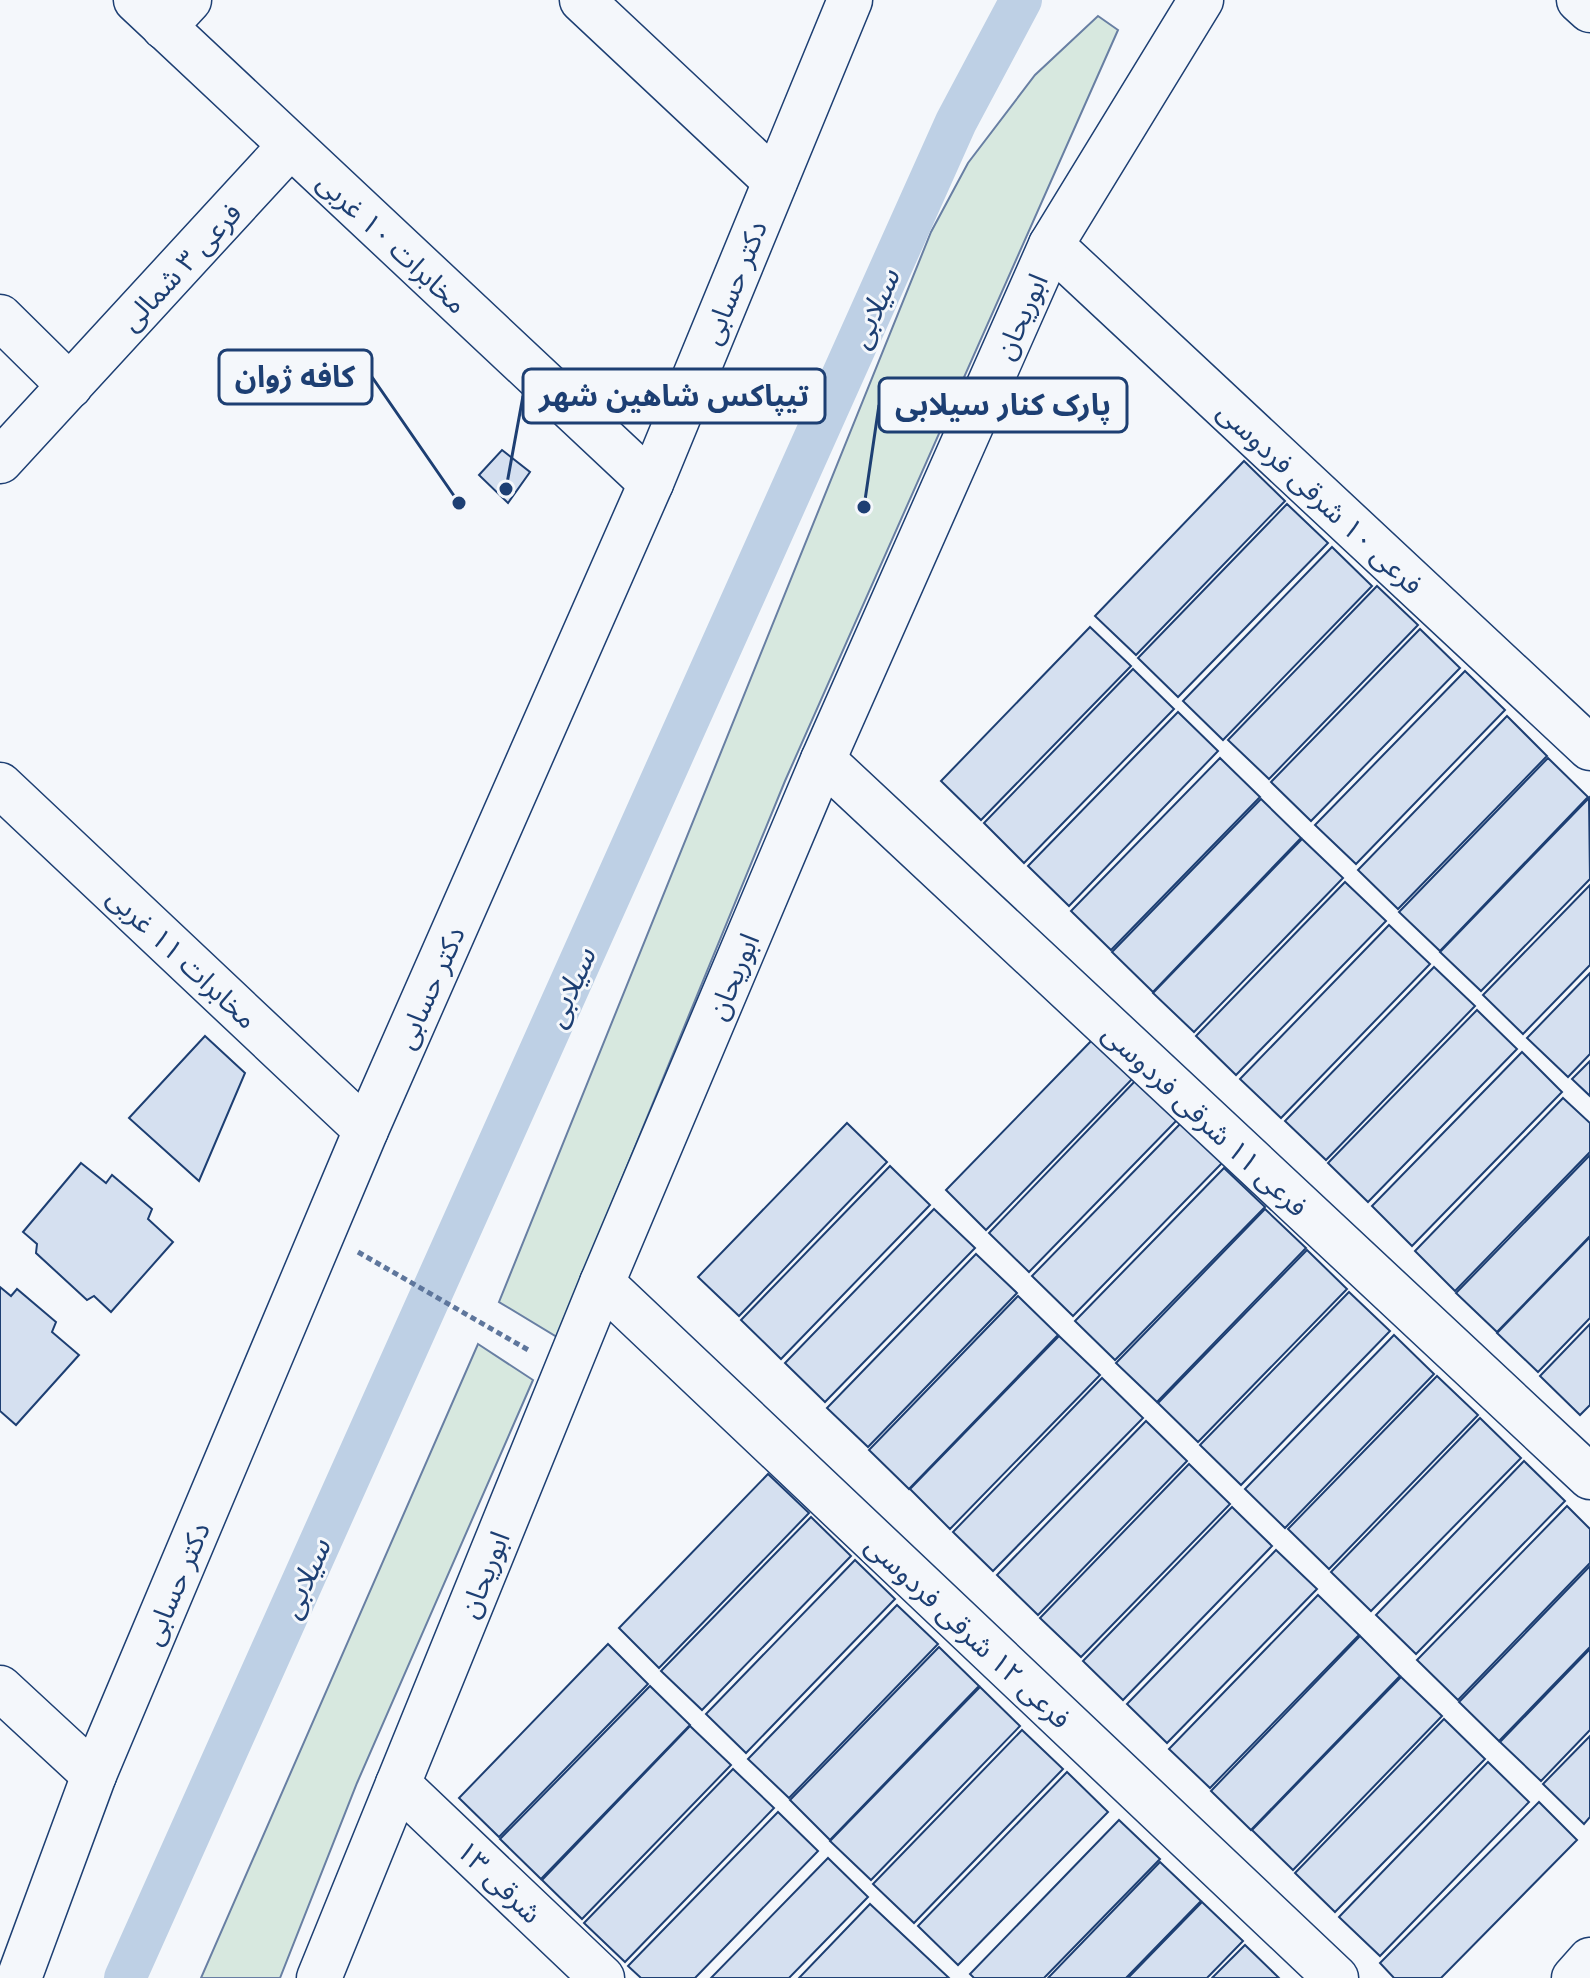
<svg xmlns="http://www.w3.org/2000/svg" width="1590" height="1978" font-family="'Open Sans','Noto Sans Arabic',sans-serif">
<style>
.green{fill:#d7e8df;stroke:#687fa3;stroke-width:2}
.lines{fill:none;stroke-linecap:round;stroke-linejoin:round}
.canal{stroke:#bed0e5;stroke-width:42}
.building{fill:#d5e0f0;stroke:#1d3f73;stroke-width:2}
.minor-casing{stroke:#1d3f73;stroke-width:47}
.major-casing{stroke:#1d3f73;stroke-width:47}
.path{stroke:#5e769c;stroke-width:5;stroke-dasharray:6 4;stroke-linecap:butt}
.minor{stroke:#f4f7fb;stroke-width:44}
.major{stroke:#f4f7fb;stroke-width:44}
.labels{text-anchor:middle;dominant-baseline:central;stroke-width:6;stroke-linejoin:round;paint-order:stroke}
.street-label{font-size:28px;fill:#1d3f73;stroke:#f4f7fb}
.water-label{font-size:30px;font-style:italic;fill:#1d3f73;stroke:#f4f7fb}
.leader{fill:none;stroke:#1d3f73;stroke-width:3}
.callout-dot{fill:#1d3f73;stroke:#f4f7fb;stroke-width:3}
.callout{fill:#f4f7fb;stroke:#1d3f73;stroke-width:3}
.callout-label{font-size:30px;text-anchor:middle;font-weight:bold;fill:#1d3f73}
</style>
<rect width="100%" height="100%" fill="#f4f7fb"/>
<!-- green -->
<g class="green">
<polygon points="1098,16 1118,30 785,781 557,1337 499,1302 931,232 968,163 1035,75"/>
<polygon points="478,1344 533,1380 357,1783 280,1978 201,1978"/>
</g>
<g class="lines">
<!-- canal -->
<polyline class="canal" points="125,1978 956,122 1021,0"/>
</g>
<!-- building -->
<g class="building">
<polygon points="502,450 530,472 508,503 479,475"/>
<polygon points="1244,461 1285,501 1136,655 1095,616"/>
<polygon points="1287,504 1328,543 1178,697 1138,658"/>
<polygon points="1332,547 1372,586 1223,740 1183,701"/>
<polygon points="1377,586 1418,625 1269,779 1228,740"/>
<polygon points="1090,627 1131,666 981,820 941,781"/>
<polygon points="1420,629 1460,668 1311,821 1271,782"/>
<polygon points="1133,669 1174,709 1024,863 984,823"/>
<polygon points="1465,671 1505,710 1356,864 1315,825"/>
<polygon points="1178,712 1218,751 1069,906 1028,866"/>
<polygon points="1507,716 1547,756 1398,909 1358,870"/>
<polygon points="1220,758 1260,797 1111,950 1071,911"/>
<polygon points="1548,758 1588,797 1440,951 1399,912"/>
<polygon points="1589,798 1590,879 1481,991 1440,952"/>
<polygon points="1261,799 1301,838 1153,992 1112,952"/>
<polygon points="1302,839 1343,878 1194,1032 1153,993"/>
<polygon points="1345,882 1386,921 1236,1075 1196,1036"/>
<polygon points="1590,885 1590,965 1523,1034 1483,995"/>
<polygon points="1389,925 1430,964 1281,1118 1240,1079"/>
<polygon points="1434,967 1475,1006 1326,1160 1285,1121"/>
<polygon points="1590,973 1590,1054 1568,1077 1527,1038"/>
<polygon points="1477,1010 1517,1049 1368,1202 1328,1163"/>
<polygon points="205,1036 245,1073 199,1181 129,1118"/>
<polygon points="1095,1037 1135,1076 986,1230 946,1190"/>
<polygon points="1522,1052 1562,1092 1412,1246 1372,1206"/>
<polygon points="1590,1061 1590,1096 1572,1079"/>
<polygon points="1137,1079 1178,1119 1029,1272 989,1233"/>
<polygon points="1563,1098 1590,1123 1590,1152 1455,1291 1415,1251"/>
<polygon points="1182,1122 1223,1162 1073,1316 1032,1276"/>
<polygon points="847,1123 887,1162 739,1316 698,1277"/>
<polygon points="1590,1155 1590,1236 1497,1332 1456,1293"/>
<polygon points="81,1163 106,1183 112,1175 152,1209 148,1219 173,1242 111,1312 94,1296 87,1300 36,1253 37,1244 23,1232"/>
<polygon points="890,1166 930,1205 781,1359 741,1320"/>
<polygon points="1224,1168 1265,1207 1115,1360 1075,1321"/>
<polygon points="934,1209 975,1248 825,1402 785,1363"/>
<polygon points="1265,1209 1306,1248 1157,1402 1116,1363"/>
<polygon points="1590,1237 1590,1318 1538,1372 1497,1333"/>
<polygon points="1307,1250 1347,1289 1198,1442 1158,1403"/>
<polygon points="976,1254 1017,1293 868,1447 827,1408"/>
<polygon points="0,1287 11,1296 17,1289 56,1322 52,1332 79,1355 16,1425 0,1411"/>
<polygon points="1349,1292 1390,1331 1241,1485 1200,1445"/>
<polygon points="1018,1296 1058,1335 909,1489 869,1450"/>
<polygon points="1590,1324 1590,1405 1580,1415 1540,1376"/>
<polygon points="1394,1335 1434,1374 1285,1528 1245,1489"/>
<polygon points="1059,1336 1100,1375 950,1529 910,1489"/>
<polygon points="1437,1376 1478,1415 1329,1569 1288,1529"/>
<polygon points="1102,1378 1143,1418 993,1571 953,1532"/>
<polygon points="1480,1418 1521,1458 1371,1611 1331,1572"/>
<polygon points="1146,1421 1187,1461 1038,1615 997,1575"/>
<polygon points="1524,1461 1565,1501 1416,1654 1376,1615"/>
<polygon points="1189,1464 1230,1504 1081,1657 1040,1618"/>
<polygon points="768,1474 809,1513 659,1668 619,1628"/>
<polygon points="1567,1506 1590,1529 1590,1563 1458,1700 1417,1660"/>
<polygon points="1232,1507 1272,1546 1123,1700 1083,1661"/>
<polygon points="811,1517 851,1556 702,1710 661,1671"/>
<polygon points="1276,1550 1317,1589 1167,1743 1127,1704"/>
<polygon points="855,1560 895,1599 746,1753 706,1714"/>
<polygon points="1590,1566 1590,1647 1499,1741 1459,1702"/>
<polygon points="1318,1595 1359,1635 1210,1788 1169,1749"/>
<polygon points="897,1605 938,1644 789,1798 748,1759"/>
<polygon points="1360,1636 1400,1676 1251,1830 1211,1791"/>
<polygon points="608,1644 648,1684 499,1837 459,1798"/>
<polygon points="939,1647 979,1686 830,1840 790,1800"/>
<polygon points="1590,1649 1590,1730 1541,1781 1500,1742"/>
<polygon points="1401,1677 1442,1716 1293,1870 1252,1830"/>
<polygon points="650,1686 690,1725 541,1879 500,1839"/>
<polygon points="980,1687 1020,1726 871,1880 830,1841"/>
<polygon points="1444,1719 1485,1759 1335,1912 1295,1873"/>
<polygon points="690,1726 731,1765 582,1919 542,1880"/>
<polygon points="1022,1730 1063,1769 914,1923 873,1884"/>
<polygon points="1590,1736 1590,1817 1584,1824 1543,1784"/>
<polygon points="1488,1762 1529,1802 1380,1956 1339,1917"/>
<polygon points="733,1769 774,1808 625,1962 584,1923"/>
<polygon points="1067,1772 1108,1812 958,1965 918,1926"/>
<polygon points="1539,1802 1577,1840 1441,1978 1394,1978 1380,1963"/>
<polygon points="778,1812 818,1851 695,1978 641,1978 628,1966"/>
<polygon points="1119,1820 1160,1859 1044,1978 974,1978 970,1974"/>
<polygon points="828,1858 868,1897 789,1978 711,1978"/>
<polygon points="1160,1862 1201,1901 1126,1978 1048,1978"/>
<polygon points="1202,1902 1243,1941 1207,1978 1128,1978"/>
<polygon points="870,1904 949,1978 799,1978"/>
<polygon points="1245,1945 1279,1978 1212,1978"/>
</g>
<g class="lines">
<defs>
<g id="minor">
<polyline points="136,0 651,483"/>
<polyline points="582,0 775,181"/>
<polyline points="1579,0 1590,10"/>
<polyline points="164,27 189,0"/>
<polyline points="1051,245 1590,748"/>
<polyline points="0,317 70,386"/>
<polyline points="0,461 290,146"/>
<polyline points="823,760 1590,1477"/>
<polyline points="0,785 366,1130"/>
<polyline points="602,1283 1336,1978"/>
<polyline points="0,1688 94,1775"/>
<polyline points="398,1784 602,1978"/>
</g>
<g id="major">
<polyline points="19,1978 94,1775 366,1130 651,483 850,0"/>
<polyline points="319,1978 602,1283 823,760 1051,245 1201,0"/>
<polyline points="1574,1978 1590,1960"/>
</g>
</defs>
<!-- minor casing -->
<use href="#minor" class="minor-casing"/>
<!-- major casing -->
<use href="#major" class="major-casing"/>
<!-- path -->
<polyline class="path" points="358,1252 530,1351"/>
<!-- minor -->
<use href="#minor" class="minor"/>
<!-- major -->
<use href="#major" class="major"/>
</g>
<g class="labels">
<!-- street labels -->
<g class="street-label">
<text transform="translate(393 242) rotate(43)">مخابرات ۱۰ غربی</text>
<text transform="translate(180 266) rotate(-47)">فرعی ۳ شمالی</text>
<text transform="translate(733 282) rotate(-68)">دکتر حسابی</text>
<text transform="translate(1020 316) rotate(-66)">ابوریحان</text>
<text transform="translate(1321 497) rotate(43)">فرعی ۱۰ شرقی فردوسی</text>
<text transform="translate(183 957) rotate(43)">مخابرات ۱۱ غربی</text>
<text transform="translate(732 976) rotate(-67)">ابوریحان</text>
<text transform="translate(429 987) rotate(-66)">دکتر حسابی</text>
<text transform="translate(1206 1119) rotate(43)">فرعی ۱۱ شرقی فردوسی</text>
<text transform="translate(483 1574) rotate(-68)">ابوریحان</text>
<text transform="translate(175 1583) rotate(-67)">دکتر حسابی</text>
<text transform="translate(969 1631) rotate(43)">فرعی ۱۲ شرقی فردوسی</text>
<text transform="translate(500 1881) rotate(44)">۱۳ شرقی</text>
</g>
<!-- water labels -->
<g class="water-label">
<text transform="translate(873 308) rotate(-66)">سیلابی</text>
<text transform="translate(569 987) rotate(-66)">سیلابی</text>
<text transform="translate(304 1578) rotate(-66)">سیلابی</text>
</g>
</g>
<!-- callouts -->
<path class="leader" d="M459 503L372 377M506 489L523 396M864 507L879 405"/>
<g class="callout-dot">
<circle cx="459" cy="503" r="8"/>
<circle cx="506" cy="489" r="8"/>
<circle cx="864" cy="507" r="8"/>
</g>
<g class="callout">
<rect x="219" y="350" width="153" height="54" rx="8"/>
<rect x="523" y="369" width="302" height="54" rx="8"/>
<rect x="879" y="378" width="248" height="54" rx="8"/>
</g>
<g class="callout-label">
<text x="295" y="387">کافه ژوان</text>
<text x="674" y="406">تیپاکس شاهین شهر</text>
<text x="1003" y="415">پارک کنار سیلابی</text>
</g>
</svg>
